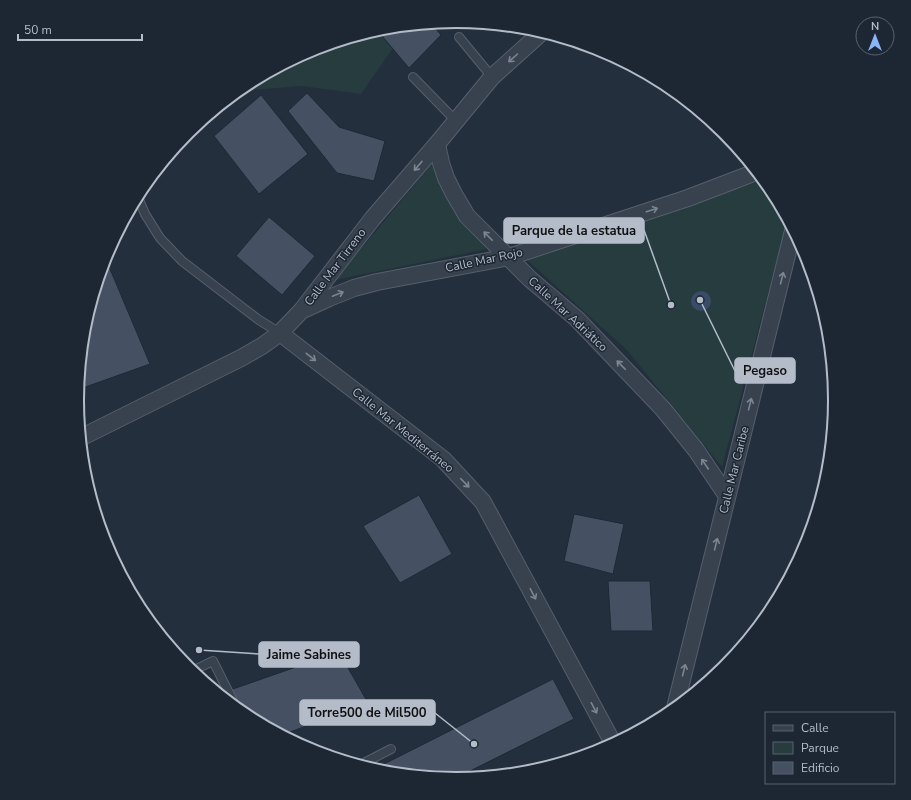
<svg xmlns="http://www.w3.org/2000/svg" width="911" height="800" font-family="'Nunito Sans',sans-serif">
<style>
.green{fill:#263c3f}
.water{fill:#394c67}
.building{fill:#455162;stroke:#1f2835}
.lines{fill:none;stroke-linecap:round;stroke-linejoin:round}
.service-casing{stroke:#565f6c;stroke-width:10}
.minor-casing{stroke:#565f6c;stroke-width:18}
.service{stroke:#38414e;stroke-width:8}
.minor{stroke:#38414e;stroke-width:16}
.oneway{stroke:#7c8592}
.labels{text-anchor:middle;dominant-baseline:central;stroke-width:3;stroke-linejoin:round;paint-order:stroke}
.street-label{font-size:12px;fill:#b4bcc9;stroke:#1d2633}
.rim{fill:none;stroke:#b4bcc9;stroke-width:2}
.leader{fill:none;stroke:#b4bcc9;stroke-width:1.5}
.callout-dot{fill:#b4bcc9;stroke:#1d2633;stroke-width:1.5}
.callout{fill:#b4bcc9;stroke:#b4bcc9;stroke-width:1.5}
.callout-label{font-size:13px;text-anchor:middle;font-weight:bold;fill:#111}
</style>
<rect width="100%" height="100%" fill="#242f3e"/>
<!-- green -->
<g class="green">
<polygon points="382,28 404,32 361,94 302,86 238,91 245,85 311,50"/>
<polygon points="432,164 454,212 487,249 335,280"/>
<polygon points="763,180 771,190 787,221 722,467 627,350 527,260"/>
</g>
<!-- water -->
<circle class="water" cx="701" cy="301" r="10"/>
<!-- building -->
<g class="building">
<polygon points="431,23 441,35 409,68 377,30 382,28"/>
<polygon points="307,93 339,127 385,141 374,181 337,173 288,111"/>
<polygon points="261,95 308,154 259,194 214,136"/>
<polygon points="269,217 315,256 282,295 236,256"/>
<polygon points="105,257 150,364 77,390 84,326"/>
<polygon points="419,495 452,554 400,583 363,526"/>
<polygon points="574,514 624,524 613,574 564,561"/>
<polygon points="608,581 650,581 653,631 611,631"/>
<polygon points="741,639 746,641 736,652"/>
<polygon points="339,652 368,703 282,735 245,715 242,713 230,690"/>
<polygon points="553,679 574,719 454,779 381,772 374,769"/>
</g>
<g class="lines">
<defs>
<g id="service">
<polyline points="459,37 492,77"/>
<polyline points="413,77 456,121"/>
<polyline points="137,195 145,214 160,238 182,261 259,320 280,333"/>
<polyline points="105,542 109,551"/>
<polyline points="192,671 213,661 237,709"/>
<polyline points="360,765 391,749"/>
</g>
<g id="minor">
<polyline points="437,144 441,163 446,178 454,194 467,216 530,279 577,319 663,409 696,450 727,496"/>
<polyline points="305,309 329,298 354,288 377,282 509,257 688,198 756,172"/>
<polyline points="280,333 443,459 483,502 613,743"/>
<polyline points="80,438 241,358 262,346 280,333 302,310 373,218 437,144 492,77 542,32"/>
<polyline points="675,708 793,231"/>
</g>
</defs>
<!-- service casing -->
<use href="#service" class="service-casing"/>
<!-- minor casing -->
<use href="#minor" class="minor-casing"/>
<!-- service -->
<use href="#service" class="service"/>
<!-- minor -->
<use href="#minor" class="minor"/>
</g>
<!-- one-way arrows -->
<defs><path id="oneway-shaft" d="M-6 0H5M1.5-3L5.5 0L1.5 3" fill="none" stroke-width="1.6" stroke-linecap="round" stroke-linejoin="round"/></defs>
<g class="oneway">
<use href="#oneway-shaft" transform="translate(513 58) rotate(138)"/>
<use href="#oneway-shaft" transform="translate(418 166) rotate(131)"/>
<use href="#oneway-shaft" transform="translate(652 210) rotate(-18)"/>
<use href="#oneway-shaft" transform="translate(488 236) rotate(-135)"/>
<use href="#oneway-shaft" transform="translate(782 278) rotate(-76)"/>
<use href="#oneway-shaft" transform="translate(338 294) rotate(-22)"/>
<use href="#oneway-shaft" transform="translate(311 357) rotate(38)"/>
<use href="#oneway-shaft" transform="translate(621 365) rotate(-134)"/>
<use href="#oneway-shaft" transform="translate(750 404) rotate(-76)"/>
<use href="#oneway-shaft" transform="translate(705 464) rotate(-124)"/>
<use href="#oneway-shaft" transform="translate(465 483) rotate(46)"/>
<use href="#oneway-shaft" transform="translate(716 544) rotate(-76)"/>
<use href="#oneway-shaft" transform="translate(533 594) rotate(62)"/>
<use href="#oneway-shaft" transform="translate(684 670) rotate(-76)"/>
<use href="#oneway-shaft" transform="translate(594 708) rotate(62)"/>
</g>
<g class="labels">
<!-- street labels -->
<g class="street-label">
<text transform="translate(484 260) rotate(-12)">Calle Mar Rojo</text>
<text transform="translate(335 267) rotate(-53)">Calle Mar Tirreno</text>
<text transform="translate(568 314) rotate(43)">Calle Mar Adriático</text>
<text transform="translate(403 430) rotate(39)">Calle Mar Mediterráneo</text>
<text transform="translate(734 470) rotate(-76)">Calle Mar Caribe</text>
</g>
</g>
<!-- crop -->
<path d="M0 0H911V800H0ZM84 400a372 372 0 1 1 744 0a372 372 0 1 1-744 0Z" fill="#1d2633" fill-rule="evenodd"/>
<path class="rim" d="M84 400a372 372 0 1 1 744 0a372 372 0 1 1-744 0Z"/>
<!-- callouts -->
<path class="leader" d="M671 305L644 230M700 300L735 371M199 650L259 654M474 744L435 713"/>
<g class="callout-dot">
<circle cx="671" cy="305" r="4"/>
<circle cx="700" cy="300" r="4"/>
<circle cx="199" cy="650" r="4"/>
<circle cx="474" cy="744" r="4"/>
</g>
<g class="callout">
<rect x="504" y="218" width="140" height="25" rx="4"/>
<rect x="735" y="358" width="60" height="25" rx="4"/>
<rect x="259" y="642" width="100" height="25" rx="4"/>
<rect x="300" y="700" width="135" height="25" rx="4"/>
</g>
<g class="callout-label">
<text x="574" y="235">Parque de la estatua</text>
<text x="765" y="375">Pegaso</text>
<text x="309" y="659">Jaime Sabines</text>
<text x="367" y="717">Torre500 de Mil500</text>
</g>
<!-- legend -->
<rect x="765" y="712" width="130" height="72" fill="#1d2633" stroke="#59626f"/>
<rect x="773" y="725" width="20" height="6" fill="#38414e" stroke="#59626f"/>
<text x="801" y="732" font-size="12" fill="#b4bcc9">Calle</text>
<rect x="773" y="742" width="20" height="12" fill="#263c3f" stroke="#59626f"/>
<text x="801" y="752" font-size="12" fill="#b4bcc9">Parque</text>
<rect x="773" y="762" width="20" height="12" fill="#455162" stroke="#59626f"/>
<text x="801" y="772" font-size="12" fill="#b4bcc9">Edificio</text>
<!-- north arrow -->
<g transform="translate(875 36)"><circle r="19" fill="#1d2633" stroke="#59626f"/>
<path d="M0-3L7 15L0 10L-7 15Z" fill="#8ab4f8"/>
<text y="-6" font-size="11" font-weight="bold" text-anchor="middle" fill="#b4bcc9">N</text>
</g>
<!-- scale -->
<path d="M18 34v6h124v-6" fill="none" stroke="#b4bcc9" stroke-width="2"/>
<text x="24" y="34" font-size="12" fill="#b4bcc9" stroke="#1d2633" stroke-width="3" paint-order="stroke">50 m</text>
</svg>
